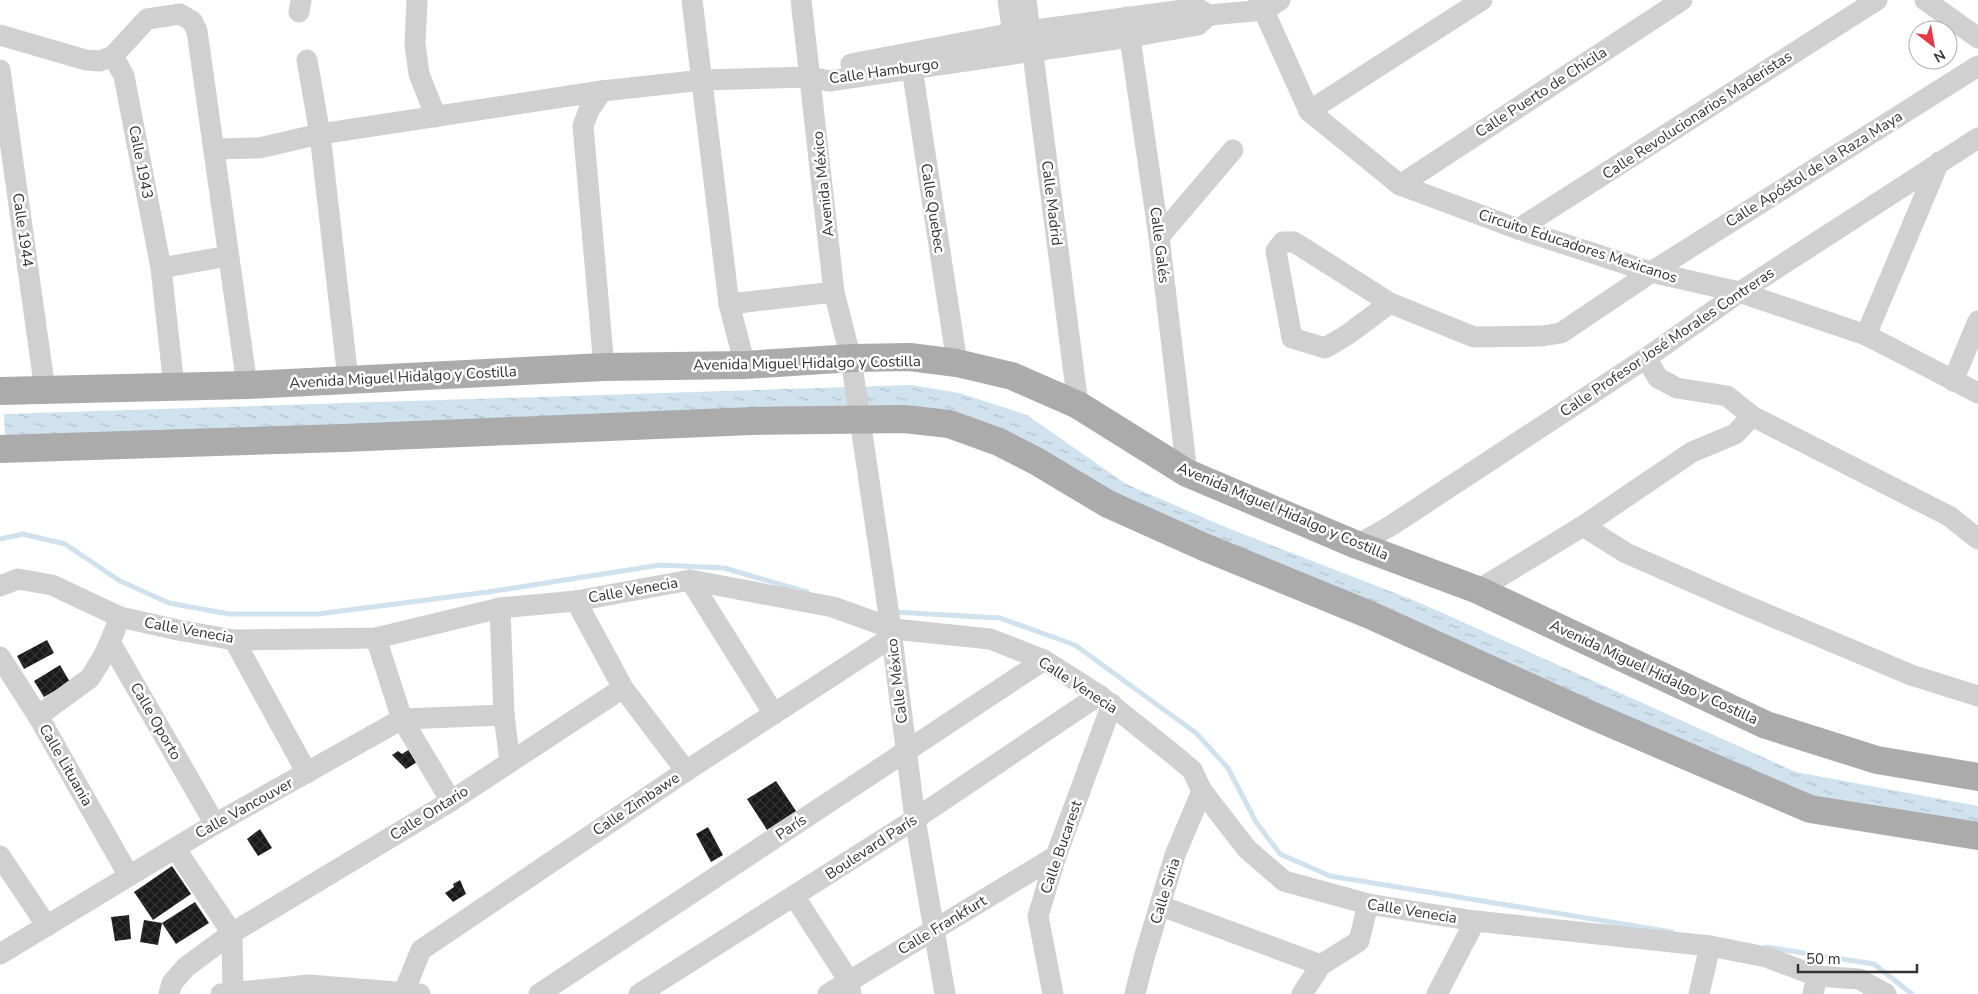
<svg xmlns="http://www.w3.org/2000/svg" width="1978" height="994" font-family="'Nunito Sans',sans-serif">
<style>
.water{fill:url(#water-ripples)}
.lines{fill:none;stroke-linecap:round;stroke-linejoin:round}
.stream{stroke:#cfe2ee;stroke-width:5}
.building{fill:url(#building-cross-hatch)}
.minor{stroke:#d0d0d0;stroke-width:21}
.major{stroke:#ababab;stroke-width:28}
.labels{text-anchor:middle;dominant-baseline:central;stroke-width:5;stroke-linejoin:round;paint-order:stroke}
.street-label{font-size:15px;fill:#333;stroke:#fff}
</style>
<defs>
<pattern id="water-ripples" width="26" height="14" patternUnits="userSpaceOnUse" patternTransform="scale(1.25)"><rect width="26" height="14" fill="#cfe2ee"/><path d="M2 4q2-2 4 0t4 0M15 11q2-2 4 0t4 0" fill="none" stroke="#b2c2cd"/></pattern>
<pattern id="building-cross-hatch" width="8" height="8" patternUnits="userSpaceOnUse" patternTransform="scale(1.25)"><rect width="8" height="8" fill="#1a1a1a"/><path d="M0 0l8 8M0 8l8-8" fill="none" stroke="#333"/></pattern>
</defs>
<rect width="100%" height="100%" fill="#fff"/>
<!-- water -->
<polygon class="water" points="912,385 959,393 1027,415 1126,484 1230,529 1418,602 1796,772 1978,806 1978,829 1814,805 1198,540 981,429 5,437 4,414"/>
<g class="lines">
<!-- stream -->
<g class="stream">
<polyline points="0,539 23,534 65,544 120,581 169,603 229,614 318,614 488,592 660,565 724,568 807,592"/>
<polyline points="894,612 1000,618 1075,645 1196,733 1228,768 1256,822 1280,854 1330,876 1672,932"/>
<polyline points="1766,947 1874,964 1912,994"/>
</g>
</g>
<!-- building -->
<g class="building">
<polygon points="47,640 54,653 24,669 17,656"/>
<polygon points="60,665 70,682 44,697 34,681"/>
<polygon points="410,749 417,762 406,769 392,755 398,751 402,754"/>
<polygon points="776,781 796,811 767,830 747,799"/>
<polygon points="708,827 723,855 711,862 696,834"/>
<polygon points="260,829 272,848 258,856 247,839"/>
<polygon points="172,866 191,894 153,920 134,892"/>
<polygon points="460,880 466,894 453,902 445,893 454,887 453,884"/>
<polygon points="195,902 209,923 176,944 162,923"/>
<polygon points="129,915 131,939 115,941 111,917"/>
<polygon points="144,920 162,923 158,945 140,942"/>
</g>
<g class="lines">
<!-- minor -->
<g class="minor">
<polyline points="417,0 415,44 419,74 436,117"/>
<polyline points="692,0 729,304 745,365"/>
<polyline points="801,0 834,292 851,359 890,622 915,819 945,994"/>
<polyline points="1008,0 1013,35 1018,46"/>
<polyline points="1026,0 1078,405"/>
<polyline points="1259,0 1309,111 1400,185 1518,229 1651,272 1739,292 1866,335 1978,393"/>
<polyline points="1925,0 1978,38"/>
<polyline points="299,12 301,0"/>
<polyline points="1127,17 1159,237 1187,473"/>
<polyline points="0,35 86,60 100,61 113,56 147,19 180,14 192,21 197,31 247,385"/>
<polyline points="910,55 957,363"/>
<polyline points="113,56 124,76 161,268 174,387"/>
<polyline points="307,60 320,134 348,379"/>
<polyline points="851,64 1013,33 1197,8 1209,15"/>
<polyline points="0,70 45,390"/>
<polyline points="602,91 589,110 583,126 604,367"/>
<polyline points="1309,111 1482,0"/>
<polyline points="214,149 259,148 320,134 602,91 703,80 811,77 829,81 1130,37 1198,25 1209,15 1265,10 1280,0"/>
<polyline points="1400,185 1682,0"/>
<polyline points="1518,229 1877,0"/>
<polyline points="1159,237 1233,150"/>
<polyline points="161,268 228,256"/>
<polyline points="1390,303 1347,335 1325,348 1292,338 1276,251 1283,242 1294,242 1390,303 1474,337 1542,336 1561,333 1656,269 1978,66"/>
<polyline points="729,304 834,292"/>
<polyline points="1866,335 1939,162"/>
<polyline points="1646,358 1658,378 1677,388 1727,396 1752,416 1949,516 1978,539"/>
<polyline points="1953,381 1978,321"/>
<polyline points="1583,526 1626,553 1733,600 1911,675 1978,696"/>
<polyline points="1357,545 1392,525 1646,358 1743,290 1978,138"/>
<polyline points="690,580 774,714"/>
<polyline points="0,586 18,579 52,585 120,617 178,630 234,640 376,638 500,608 576,601 690,580 833,607 894,629 990,639 1044,660 1099,695 1173,754 1192,770 1202,791 1247,849 1284,881 1368,904 1475,921 1710,946 1766,957 1817,976 1859,979 1886,994"/>
<polyline points="1478,590 1583,526 1692,452 1735,434 1752,416"/>
<polyline points="576,601 623,688 686,771"/>
<polyline points="500,608 504,715 510,762"/>
<polyline points="120,617 110,642 215,824"/>
<polyline points="376,638 402,719 451,801"/>
<polyline points="234,640 307,773"/>
<polyline points="0,657 38,716 129,876"/>
<polyline points="38,716 90,678 103,657 110,642"/>
<polyline points="175,848 232,933"/>
<polyline points="0,856 47,926"/>
<polyline points="794,896 849,981 851,994"/>
<polyline points="1161,906 1321,965"/>
<polyline points="232,933 233,993"/>
<polyline points="0,954 215,824 402,719 504,715"/>
<polyline points="404,992 421,950 686,771 892,637"/>
<polyline points="169,994 172,983 186,967 232,933 451,801 623,688"/>
<polyline points="221,994 309,985 420,994"/>
<polyline points="539,994 1044,660"/>
<polyline points="639,994 915,819 1099,695"/>
<polyline points="828,994 1056,856"/>
<polyline points="1053,994 1038,916 1056,856 1112,704"/>
<polyline points="1135,994 1144,958 1175,855 1202,791"/>
<polyline points="1302,994 1321,965 1359,941 1368,904"/>
<polyline points="1437,994 1475,921"/>
<polyline points="1699,994 1710,946"/>
<polyline points="1813,994 1817,976"/>
</g>
<!-- major -->
<g class="major">
<polyline points="0,391 247,385 604,367 745,365 853,358 910,357 957,363 1012,376 1078,405 1187,473 1357,545 1478,590 1766,725 1877,760 1978,777"/>
<polyline points="0,449 343,438 752,421 904,419 949,424 999,442 1036,461 1108,504 1204,547 1370,615 1591,715 1810,809 1978,836"/>
</g>
</g>
<g class="labels">
<!-- street labels -->
<g class="street-label">
<text transform="translate(884 71) rotate(-8)">Calle Hamburgo</text>
<text transform="translate(1541 92) rotate(-33)">Calle Puerto de Chicila</text>
<text transform="translate(1697 115) rotate(-33)">Calle Revolucionarios Maderistas</text>
<text transform="translate(141 162) rotate(79)">Calle 1943</text>
<text transform="translate(1814 169) rotate(-32)">Calle Apóstol de la Raza Maya</text>
<text transform="translate(823 184) rotate(-96)">Avenida México</text>
<text transform="translate(1052 203) rotate(83)">Calle Madrid</text>
<text transform="translate(933 208) rotate(81)">Calle Quebec</text>
<text transform="translate(23 230) rotate(82)">Calle 1944</text>
<text transform="translate(1160 245) rotate(83)">Calle Galés</text>
<text transform="translate(1578 246) rotate(18)">Circuito Educadores Mexicanos</text>
<text transform="translate(1667 342) rotate(-34)">Calle Profesor José Morales Contreras</text>
<text transform="translate(807 363) rotate(-1)">Avenida Miguel Hidalgo y Costilla</text>
<text transform="translate(403 377) rotate(-3)">Avenida Miguel Hidalgo y Costilla</text>
<text transform="translate(1283 511) rotate(23)">Avenida Miguel Hidalgo y Costilla</text>
<text transform="translate(633 590) rotate(-10)">Calle Venecia</text>
<text transform="translate(189 630) rotate(10)">Calle Venecia</text>
<text transform="translate(1654 672) rotate(25)">Avenida Miguel Hidalgo y Costilla</text>
<text transform="translate(897 681) rotate(-97)">Calle México</text>
<text transform="translate(1078 685) rotate(33)">Calle Venecia</text>
<text transform="translate(156 721) rotate(60)">Calle Oporto</text>
<text transform="translate(66 765) rotate(60)">Calle Lituania</text>
<text transform="translate(636 804) rotate(-34)">Calle Zimbawe</text>
<text transform="translate(244 808) rotate(-29)">Calle Vancouver</text>
<text transform="translate(429 813) rotate(-32)">Calle Ontario</text>
<text transform="translate(791 827) rotate(-34)">París</text>
<text transform="translate(871 847) rotate(-33)">Boulevard París</text>
<text transform="translate(1061 847) rotate(-71)">Calle Bucarest</text>
<text transform="translate(1165 891) rotate(-73)">Calle Siria</text>
<text transform="translate(1412 911) rotate(9)">Calle Venecia</text>
<text transform="translate(942 925) rotate(-31)">Calle Frankfurt</text>
</g>
</g>
<!-- north arrow -->
<g transform="translate(1933 45) rotate(149)"><circle r="24" fill="#ffffff" stroke="#adadad"/>
<path d="M0-4L9 19L0 12L-9 19Z" fill="#e63946"/>
<text y="-8" font-size="14" font-weight="bold" text-anchor="middle" fill="#333333">N</text>
</g>
<!-- scale -->
<path d="M1798 964v8h119v-8" fill="none" stroke="#333333" stroke-width="2.5"/>
<text x="1806" y="964" font-size="15" fill="#333333" stroke="#ffffff" stroke-width="4" paint-order="stroke">50 m</text>
</svg>
